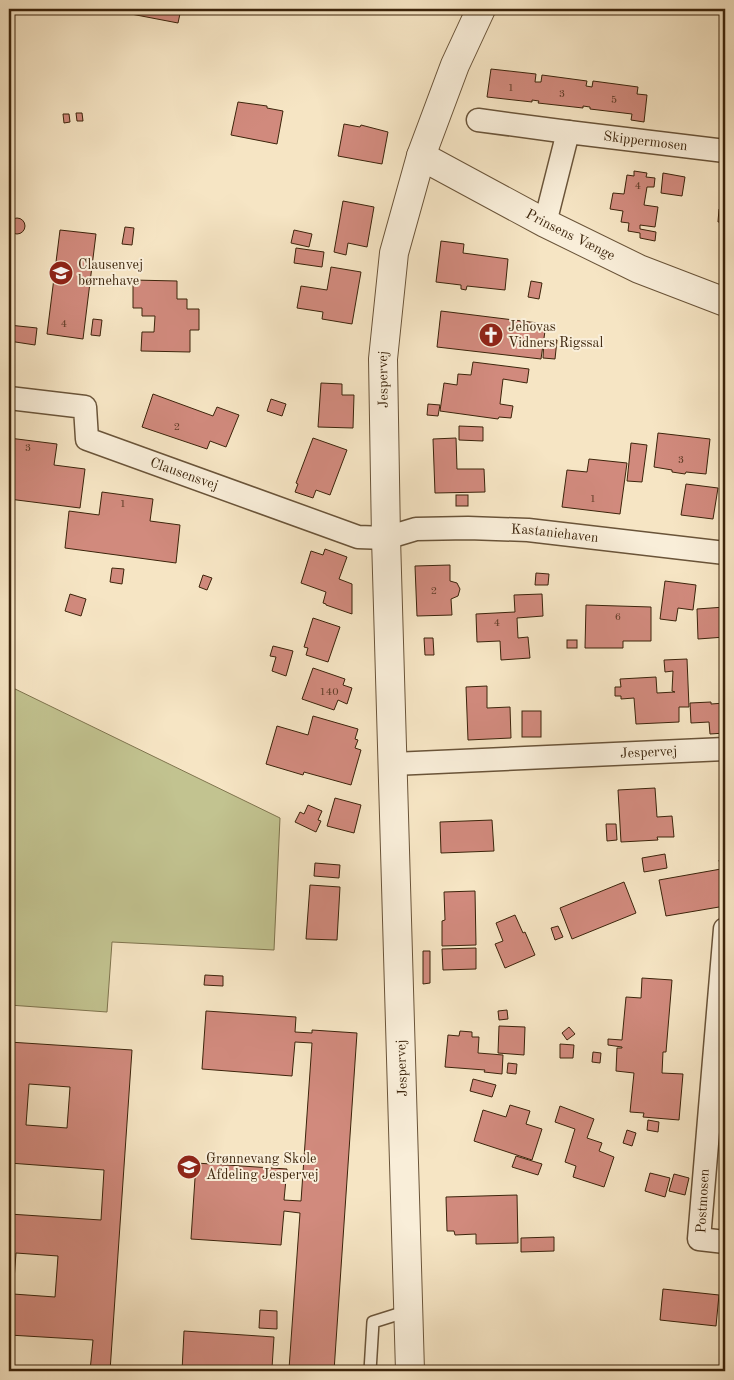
<svg xmlns="http://www.w3.org/2000/svg" width="734" height="1380" font-family="'Old Standard TT',serif">
<style>
.green{fill:#c2c390;stroke:#7f744e}
.building{fill:#d18a7d;stroke:#3c240b;fill-rule:evenodd}
.lines{fill:none;stroke-linecap:round;stroke-linejoin:round}
.service-casing{stroke:#6a5439;stroke-width:14}
.minor-casing{stroke:#6a5439;stroke-width:25}
.tertiary-casing{stroke:#6a5439;stroke-width:30}
.service{stroke:#f9eed9;stroke-width:11}
.minor{stroke:#f9eed9;stroke-width:22}
.tertiary{stroke:#f9eed9;stroke-width:28}
.labels{text-anchor:middle;dominant-baseline:central;stroke-width:4;stroke-linejoin:round;paint-order:stroke}
.number-label{font-size:11px;fill:#613e28}
.street-label{font-size:14px;fill:#3c240b;stroke:#f9eed9}
.poi-label{font-size:14px;fill:#3c240b;stroke:#f9eed9;text-anchor:start}
</style>
<rect width="100%" height="100%" fill="#f6e5c4"/>
<filter id="stains"><feTurbulence type="fractalNoise" baseFrequency=".004" numOctaves="4"/><feColorMatrix values="0 0 0 0 .2 0 0 0 0 .09 0 0 0 0 .02 0 0 0 .5 -.17"/></filter>
<radialGradient id="worn" r=".72"><stop offset=".6" stop-color="#630" stop-opacity="0"/><stop offset="1" stop-color="#630" stop-opacity=".3"/></radialGradient>
<!-- green -->
<polygon class="green" points="9,686 280,818 274,950 112,942 107,1012 9,1005"/>
<!-- building -->
<g class="building">
<polygon points="105,9 181,9 178,23"/>
<polygon points="491,69 536,74 535,82 541,82 542,75 587,81 586,86 592,87 593,81 638,87 637,94 647,95 644,122 631,120 632,114 590,109 590,107 583,106 583,108 538,103 539,101 532,100 532,102 487,97"/>
<polygon points="238,102 267,106 267,108 283,111 277,144 231,135"/>
<polygon points="76,113 82,113 83,121 77,121"/>
<polygon points="63,114 69,114 70,122 64,123"/>
<polygon points="344,124 360,127 361,125 388,132 382,164 338,156"/>
<polygon points="634,171 647,173 646,177 655,178 654,187 647,187 644,205 658,207 655,227 640,225 640,229 656,232 655,241 640,238 640,233 628,231 629,223 621,222 623,211 610,209 613,193 624,194 627,175 634,176"/>
<polygon points="663,173 685,177 682,196 661,193"/>
<polygon points="343,201 374,207 367,247 348,243 346,255 334,252"/>
<polygon points="719,209 725,209 725,222 718,222"/>
<circle cx="17" cy="226" r="8"/>
<polygon points="125,227 134,228 132,245 122,244"/>
<polygon points="60,230 96,234 83,339 47,334"/>
<polygon points="294,230 312,234 309,247 291,243"/>
<polygon points="441,241 464,244 463,253 508,259 505,290 467,286 466,290 461,289 461,285 436,282"/>
<polygon points="296,248 324,252 322,267 294,263"/>
<polygon points="331,267 361,272 352,324 322,319 323,312 297,308 301,286 327,290"/>
<polygon points="133,280 177,281 177,299 187,299 187,309 199,309 199,330 190,330 190,352 141,351 142,332 154,332 155,316 142,316 142,308 133,308"/>
<polygon points="531,281 542,283 539,299 528,297"/>
<polygon points="441,311 546,324 541,359 437,347"/>
<polygon points="93,319 102,320 100,336 91,335"/>
<polygon points="9,325 37,328 35,345 9,341"/>
<polygon points="544,339 557,340 555,359 543,358"/>
<polygon points="473,362 529,369 527,383 503,379 500,404 513,406 511,418 499,417 498,419 440,411 444,383 457,385 458,374 471,375"/>
<polygon points="321,383 342,384 342,395 354,395 353,428 318,427"/>
<polygon points="153,394 213,416 217,407 239,415 226,447 210,441 207,449 142,427"/>
<polygon points="271,399 286,404 282,416 267,411"/>
<polygon points="428,404 440,405 438,416 427,415"/>
<polygon points="459,426 483,427 483,441 459,440"/>
<polygon points="658,433 710,439 706,474 686,472 685,474 672,472 672,470 654,467"/>
<polygon points="9,438 57,444 54,465 85,469 80,508 9,499"/>
<polygon points="313,438 347,450 330,495 316,490 313,498 295,492 298,484 296,483"/>
<polygon points="456,438 457,469 484,469 485,492 435,493 433,439"/>
<polygon points="631,443 647,445 642,482 627,481"/>
<polygon points="589,459 627,463 620,514 562,507 567,470 587,472"/>
<polygon points="686,484 718,488 713,519 681,515"/>
<polygon points="102,492 153,499 150,521 180,525 176,563 65,548 69,511 99,515"/>
<rect x="456" y="495" width="12" height="11"/>
<polygon points="325,549 347,557 339,579 352,584 352,614 326,605 326,604 323,603 326,592 301,583 311,551 323,555"/>
<polygon points="450,565 450,581 457,583 460,589 458,596 451,599 452,615 417,616 415,566"/>
<polygon points="112,568 124,569 122,584 110,582"/>
<polygon points="536,573 549,574 548,585 535,585"/>
<polygon points="203,575 212,578 207,590 199,587"/>
<polygon points="665,581 696,585 693,610 678,608 676,621 660,619"/>
<polygon points="70,594 86,599 81,616 65,611"/>
<polygon points="542,594 543,616 517,618 518,638 528,637 530,658 501,660 500,641 477,642 476,614 515,612 514,595"/>
<polygon points="586,605 651,607 651,641 623,641 623,648 585,648"/>
<polygon points="725,607 725,637 698,639 697,609"/>
<polygon points="313,618 340,627 328,662 306,655 308,648 304,647"/>
<polygon points="424,638 433,638 434,655 425,655"/>
<rect x="567" y="640" width="10" height="8"/>
<polygon points="273,646 293,651 286,676 272,671 276,657 270,656"/>
<polygon points="687,659 689,707 679,707 679,722 636,724 634,698 621,699 621,696 615,696 615,687 621,687 620,679 656,677 657,693 675,692 672,691 673,671 665,672 664,660"/>
<polygon points="313,668 345,679 343,685 352,688 347,704 338,700 334,710 302,699"/>
<polygon points="487,686 487,708 510,707 511,738 468,740 466,687"/>
<polygon points="711,702 711,704 725,703 725,733 710,734 709,722 691,723 690,703"/>
<rect x="522" y="711" width="19" height="26"/>
<polygon points="313,716 358,729 355,739 358,740 355,748 361,750 351,785 304,772 303,775 266,764 277,726 308,735"/>
<polygon points="655,788 657,817 672,816 674,837 657,837 658,840 621,842 618,790"/>
<polygon points="335,798 361,805 354,833 327,826"/>
<polygon points="308,805 322,811 318,820 321,821 316,832 295,822 300,812 304,814"/>
<polygon points="492,820 494,851 441,853 440,822"/>
<polygon points="606,824 616,824 617,840 607,841"/>
<polygon points="665,854 667,868 644,872 642,858"/>
<polygon points="725,859 725,906 666,916 659,880 721,869 719,860"/>
<polygon points="315,863 340,865 339,878 314,876"/>
<polygon points="624,882 636,913 572,939 560,908"/>
<polygon points="310,885 340,887 337,940 306,939"/>
<polygon points="475,891 476,945 442,946 442,921 445,920 444,892"/>
<polygon points="515,915 523,933 525,932 535,955 505,968 495,944 503,941 496,923"/>
<polygon points="558,926 563,937 555,940 551,928"/>
<polygon points="476,948 476,969 443,970 442,949"/>
<polygon points="423,951 430,951 430,983 423,984"/>
<polygon points="205,975 223,976 223,986 204,985"/>
<polygon points="642,978 672,980 666,1052 663,1052 662,1073 683,1074 679,1120 643,1117 644,1113 630,1112 634,1073 616,1071 617,1048 622,1048 622,1047 608,1045 608,1039 622,1040 626,997 641,998"/>
<polygon points="507,1010 508,1019 499,1020 498,1011"/>
<polygon points="206,1011 296,1017 295,1032 312,1033 312,1030 357,1033 334,1371 182,1371 184,1331 274,1337 272,1368 289,1369 300,1213 284,1211 281,1245 191,1239 196,1163 287,1169 284,1200 301,1201 312,1043 295,1042 292,1076 202,1069"/>
<polygon points="499,1026 525,1027 524,1055 498,1053"/>
<polygon points="569,1027 575,1034 567,1040 562,1033"/>
<polygon points="460,1031 472,1032 472,1037 479,1037 478,1053 503,1055 502,1074 484,1072 485,1070 445,1067 448,1035 459,1036"/>
<path d="M9,1042L132,1050L110,1371H90L93,1340L9,1335V1214L101,1220L104,1170L9,1163ZM29,1084L70,1087L67,1128L26,1125ZM16,1253L58,1256L55,1297L13,1294Z"/>
<polygon points="560,1044 574,1045 573,1058 560,1058"/>
<polygon points="593,1052 601,1053 600,1063 592,1062"/>
<polygon points="508,1063 517,1064 516,1074 507,1073"/>
<polygon points="473,1079 496,1085 492,1097 470,1091"/>
<polygon points="510,1105 530,1111 526,1124 542,1129 532,1160 474,1141 483,1110 506,1117"/>
<polygon points="560,1106 594,1119 587,1138 602,1143 599,1151 614,1157 604,1187 573,1177 576,1166 565,1162 575,1129 555,1122"/>
<polygon points="648,1120 659,1122 658,1132 647,1130"/>
<polygon points="627,1130 636,1133 632,1146 623,1143"/>
<polygon points="516,1156 542,1164 538,1175 512,1167"/>
<polygon points="650,1173 670,1178 665,1197 645,1191"/>
<polygon points="674,1174 689,1178 685,1195 669,1191"/>
<polygon points="517,1195 518,1243 476,1244 476,1234 455,1235 454,1231 447,1231 446,1197"/>
<polygon points="554,1237 554,1251 521,1252 521,1238"/>
<polygon points="663,1289 719,1295 716,1326 660,1320"/>
<polygon points="260,1310 277,1311 277,1329 259,1328"/>
</g>
<g class="lines">
<defs>
<polyline id="service" points="370,1371 373,1322 408,1311"/>
<g id="minor">
<polyline points="478,120 568,132"/>
<path id="s1" d="M545,223L568,132L725,151"/>
<path id="s2" d="M9,398L85,407L87,439L358,537L386,538L416,529L468,528L528,530L725,553"/>
<path id="s3" d="M393,764L725,749"/>
<polyline points="725,929 699,1239 725,1242"/>
</g>
<g id="tertiary">
<path id="s4" d="M421,156L545,223L639,269L725,302"/>
<path id="s5" d="M410,1371L386,538L383,359L394,253L421,156L455,65L481,9"/>
</g>
</defs>
<!-- service casing -->
<use href="#service" class="service-casing"/>
<!-- minor casing -->
<use href="#minor" class="minor-casing"/>
<!-- tertiary casing -->
<use href="#tertiary" class="tertiary-casing"/>
<!-- service -->
<use href="#service" class="service"/>
<!-- minor -->
<use href="#minor" class="minor"/>
<!-- tertiary -->
<use href="#tertiary" class="tertiary"/>
</g>
<!-- icons -->
<defs>
<symbol id="school-disc" viewBox="-11 -11 22 22"><circle r="9.5" fill="#8f2418" stroke="#f9eed9"/><path d="M0-5L7-2L0 1L-7-2ZM-4 1L0 2.5L4 1V4Q0 6-4 4Z" fill="#fff"/></symbol>
<symbol id="church-disc" viewBox="-11 -11 22 22"><circle r="9.5" fill="#8f2418" stroke="#f9eed9"/><path d="M-1.2-6h2.4v3.5h3.3v2.4h-3.3V6h-2.4V-.1h-3.3v-2.4h3.3Z" fill="#fff"/></symbol>
</defs>
<g fill-rule="evenodd">
<use href="#school-disc" x="47" y="259" width="28" height="28"/>
<use href="#church-disc" x="477" y="321" width="28" height="28"/>
<use href="#school-disc" x="175" y="1153" width="28" height="28"/>
</g>
<g class="labels">
<!-- number labels -->
<g class="number-label">
<text x="511" y="88">1</text>
<text x="562" y="94">3</text>
<text x="614" y="100">5</text>
<text x="638" y="186">4</text>
<text x="64" y="324">4</text>
<text x="177" y="427">2</text>
<text x="28" y="448">3</text>
<text x="681" y="460">3</text>
<text x="593" y="499">1</text>
<text x="123" y="504">1</text>
<text x="434" y="591">2</text>
<text x="618" y="617">6</text>
<text x="497" y="623">4</text>
<text x="329" y="692">140</text>
</g>
<!-- street labels -->
<g class="street-label">
<text stroke="none"><textPath href="#s1" startOffset="172">Skippermosen</textPath></text>
<text stroke="none"><textPath href="#s4" startOffset="169">Prinsens Vænge</textPath></text>
<text stroke="none"><textPath href="#s5" startOffset="992">Jespervej</textPath></text>
<text stroke="none"><textPath href="#s2" startOffset="212">Clausensvej</textPath></text>
<text stroke="none"><textPath href="#s2" startOffset="595">Kastaniehaven</textPath></text>
<text stroke="none"><textPath href="#s3" startOffset="256">Jespervej</textPath></text>
<text transform="translate(402 1068) rotate(-92)">Jespervej</text>
<text transform="translate(703 1201) rotate(-87)">Postmosen</text>
</g>
<!-- poi labels -->
<g class="poi-label">
<text x="78" y="265">Clausenvej<tspan x="78" dy="16">børnehave</tspan></text>
<text x="508" y="327">Jehovas<tspan x="508" dy="16">Vidners Rigssal</tspan></text>
<text x="206" y="1159">Grønnevang Skole<tspan x="206" dy="16">Afdeling Jespervej</tspan></text>
</g>
</g>
<!-- margin -->
<rect width="734" height="1380" fill="none" stroke="#f6e5c4" stroke-width="30"/>
<rect x="10" y="10" width="714" height="1360" fill="none" stroke="#3c240b" stroke-width="2.5"/>
<rect x="15" y="15" width="704" height="1350" fill="none" stroke="#3c240b"/>
<rect width="100%" height="100%" filter="url(#stains)"/>
<rect width="100%" height="100%" fill="url(#worn)"/>
</svg>
